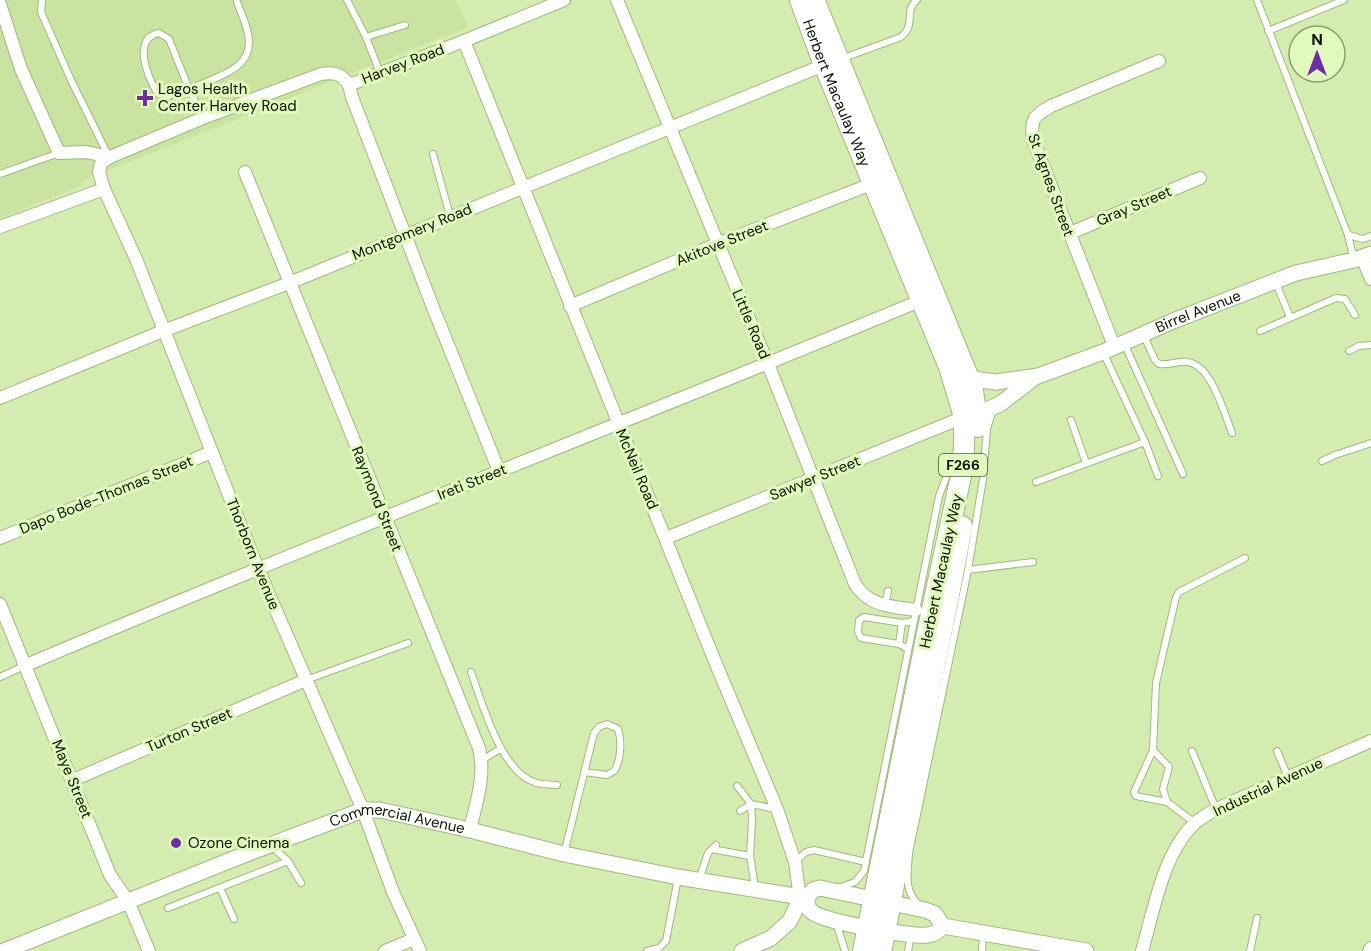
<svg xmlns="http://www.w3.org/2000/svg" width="1371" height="951" font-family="'DM Sans',sans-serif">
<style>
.built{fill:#cae3a0}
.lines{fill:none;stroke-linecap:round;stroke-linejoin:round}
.service-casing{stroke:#a2b87e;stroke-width:8}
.minor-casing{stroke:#a2b87e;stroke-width:14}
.tertiary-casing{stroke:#a2b87e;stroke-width:17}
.trunk-casing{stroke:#a2b87e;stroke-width:22}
.service{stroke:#fff;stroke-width:6}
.minor{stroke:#fff;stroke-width:12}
.tertiary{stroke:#fff;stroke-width:15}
.trunk{stroke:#fff;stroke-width:20}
.poi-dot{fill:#6d2ea3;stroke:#e2f9bd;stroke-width:2}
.labels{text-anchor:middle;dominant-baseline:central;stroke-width:6;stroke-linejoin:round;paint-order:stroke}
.shield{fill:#e2f9bd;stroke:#4c5739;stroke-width:1.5}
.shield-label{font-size:14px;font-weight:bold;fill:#0b1200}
.street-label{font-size:15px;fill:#0b1200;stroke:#e2f9bd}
.poi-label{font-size:15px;fill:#0b1200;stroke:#e2f9bd;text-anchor:start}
</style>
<rect width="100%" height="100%" fill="#d5ecb0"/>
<!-- built -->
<polygon class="built" points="0,0 456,0 468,27 84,180 81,186 0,218"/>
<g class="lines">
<defs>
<g id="service">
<polyline points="42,0 41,12 70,78 109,157"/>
<polyline points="347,0 366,37 380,73"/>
<polyline points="1257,0 1348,235 1354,260"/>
<polyline points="1268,31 1344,0"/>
<polyline points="366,37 405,25"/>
<path d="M841,59L901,37C917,24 903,11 917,0"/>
<path d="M203,118L189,89L166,97L158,94C148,78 131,38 159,33L169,39L189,89C215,77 256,70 248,34C246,23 241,13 237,2"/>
<polyline points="433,154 450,216"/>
<polyline points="0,174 59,153"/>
<polyline points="1348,235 1363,239 1371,236"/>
<polyline points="1275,281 1290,317"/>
<polyline points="1260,331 1336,298 1345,299 1355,315"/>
<path d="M1143,334L1155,360L1159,364C1169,366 1179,360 1188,362C1212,366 1224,413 1232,433"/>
<polyline points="1124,343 1183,474"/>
<polyline points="1349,351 1359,346 1371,345"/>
<polyline points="1103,352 1145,442 1158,476"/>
<polyline points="1071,420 1086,463"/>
<polyline points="1322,461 1335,455 1371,443"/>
<polyline points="1036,482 1145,442"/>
<polyline points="968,570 1033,562"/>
<polyline points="885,605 888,591"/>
<polyline points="899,644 861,638 858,632 859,620 864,617 902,623"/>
<polyline points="908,649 899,644 902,623 914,621"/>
<path d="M471,672C482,703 501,771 534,782C540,785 549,784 557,785"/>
<polyline points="0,677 24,666"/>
<polyline points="306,680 408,643"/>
<polyline points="1153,750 1134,792 1136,796 1167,802 1195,823"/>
<polyline points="1192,751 1216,809"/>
<polyline points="1277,751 1288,777"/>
<polyline points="482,760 500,749"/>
<polyline points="737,786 751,804 752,821 750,856 755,887"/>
<polyline points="1167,802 1163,789 1169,767 1153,750 1156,683 1176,597 1179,592 1245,558"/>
<polyline points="740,811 751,804 776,809"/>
<polyline points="270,845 288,861 301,883"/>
<polyline points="712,849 750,856"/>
<path d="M564,854L594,733L599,727L607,724L618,729C622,741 621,761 614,771L607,775L584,772"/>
<polyline points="795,862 806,852 814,850 866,862"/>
<polyline points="699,880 708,853 716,845"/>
<polyline points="220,888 234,919"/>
<polyline points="837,888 855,882 864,871 939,496 956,452"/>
<path d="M919,905C903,890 908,873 909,853L968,570L983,479L987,429L993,409"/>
<polyline points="168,908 288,861"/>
<polyline points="836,922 845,951"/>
<polyline points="647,951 659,948 666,941 678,878"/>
<polyline points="908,951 911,935"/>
<polyline points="982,951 983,934"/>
<polyline points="1250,951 1257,918"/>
</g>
<g id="minor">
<path d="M617,0L768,364L855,584C870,607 890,606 916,610"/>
<polyline points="0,4 21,69 59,153 86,152 110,157"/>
<polyline points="464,41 716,664 777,809 795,862 800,899"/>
<polyline points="349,85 352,97 432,305 499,471"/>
<path d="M245,172L479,748C486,776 476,803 470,830"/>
<polyline points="0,227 104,189"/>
<polyline points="1068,234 1200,178"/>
<polyline points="1362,257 1371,279"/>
<polyline points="570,306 717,244 874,183"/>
<path d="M1114,346L1033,140C1030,119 1034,116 1051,106L1159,61"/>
<polyline points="0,398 163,331 289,283 824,65"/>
<polyline points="0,538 212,452"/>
<polyline points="666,538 964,417"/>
<polyline points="0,604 110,875 128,901 149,951"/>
<path d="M24,666C322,539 623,424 922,300"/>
<polyline points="73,780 306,680"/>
<polyline points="385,951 414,939"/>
<path d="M420,951L393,892L363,810L258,569L136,259L104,189L99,172L101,163L110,157L203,118L321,74C334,72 341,73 349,85L464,41L564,0"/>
<path d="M1142,951C1154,910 1163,852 1196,822C1202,817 1210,813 1216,809L1371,741"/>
<polyline points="1369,951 1371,948"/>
</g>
<g id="tertiary">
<path id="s1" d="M968,376L980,380L996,382L1038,376L1103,352L1173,321L1296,273L1354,260L1371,254"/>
<polyline points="977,414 1000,404 1035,377"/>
<path d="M820,888L925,910L935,914L943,926C939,931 935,934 928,935C913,937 820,922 811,911C807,908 807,903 807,898L813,890Z"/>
<polyline points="943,926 1086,951"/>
<path id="s2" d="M4,951L241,856L363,810H380L403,815L470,830L564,854L678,877L807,898"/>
<polyline points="742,951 771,938 790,921 800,899"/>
</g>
<g id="trunk">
<path id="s3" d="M800,0L824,65L949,367L964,417V450L961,476L932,609L863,951"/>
<polyline points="816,4 968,376 973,391 978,427"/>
<path d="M881,951C893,899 900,847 909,794C926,705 946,616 962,526"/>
</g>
</defs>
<!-- service casing -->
<use href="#service" class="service-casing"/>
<!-- minor casing -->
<use href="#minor" class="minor-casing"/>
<!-- tertiary casing -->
<use href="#tertiary" class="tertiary-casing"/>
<!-- trunk casing -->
<use href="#trunk" class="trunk-casing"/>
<!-- service -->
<use href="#service" class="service"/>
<!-- minor -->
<use href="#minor" class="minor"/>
<!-- tertiary -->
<use href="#tertiary" class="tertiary"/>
<!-- trunk -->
<use href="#trunk" class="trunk"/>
</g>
<!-- markers -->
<g class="poi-dot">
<path d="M142 89h6v6h6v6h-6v6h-6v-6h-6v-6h6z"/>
<circle cx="176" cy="843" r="6"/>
</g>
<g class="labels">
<!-- shield labels -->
<rect class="shield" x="939" y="454" width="48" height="22" rx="4.5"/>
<g class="shield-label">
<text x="963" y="465">F266</text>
</g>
<!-- street labels -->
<g class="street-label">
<text transform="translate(403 64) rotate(-21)">Harvey Road</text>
<text stroke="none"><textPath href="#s3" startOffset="100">Herbert Macaulay Way</textPath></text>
<text transform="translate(1051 185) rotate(70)">St Agnes Street</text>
<text transform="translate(1134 206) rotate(-23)">Gray Street</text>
<text transform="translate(412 232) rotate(-22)">Montgomery Road</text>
<text transform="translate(722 243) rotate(-22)">Akitove Street</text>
<text stroke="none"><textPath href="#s1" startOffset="244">Birrel Avenue</textPath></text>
<text transform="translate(751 324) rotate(67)">Little Road</text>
<text transform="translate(637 469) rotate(67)">McNeil Road</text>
<text transform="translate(815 478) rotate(-22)">Sawyer Street</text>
<text transform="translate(472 482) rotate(-22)">Ireti Street</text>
<text transform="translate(106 495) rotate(-22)">Dapo Bode-Thomas Street</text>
<text transform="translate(377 499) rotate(68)">Raymond Street</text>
<text transform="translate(253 554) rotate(68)">Thorborn Avenue</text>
<text transform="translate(941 571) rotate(-78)">Herbert Macaulay Way</text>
<text transform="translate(189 730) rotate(-23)">Turton Street</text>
<text transform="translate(72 779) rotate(68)">Maye Street</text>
<text transform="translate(1268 787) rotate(-25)">Industrial Avenue</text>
<text stroke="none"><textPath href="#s2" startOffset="420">Commercial Avenue</textPath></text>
</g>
<!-- poi labels -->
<g class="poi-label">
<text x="158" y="89">Lagos Health<tspan x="158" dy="17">Center Harvey Road</tspan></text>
<text x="188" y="843">Ozone Cinema</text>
</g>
</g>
<!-- north arrow -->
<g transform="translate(1317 54)"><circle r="28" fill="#e2f9bd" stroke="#8c9d71" stroke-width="1.5"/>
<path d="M0-4.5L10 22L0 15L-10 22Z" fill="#6d2ea3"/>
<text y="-9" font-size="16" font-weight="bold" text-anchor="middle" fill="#0b1200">N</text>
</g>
</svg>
